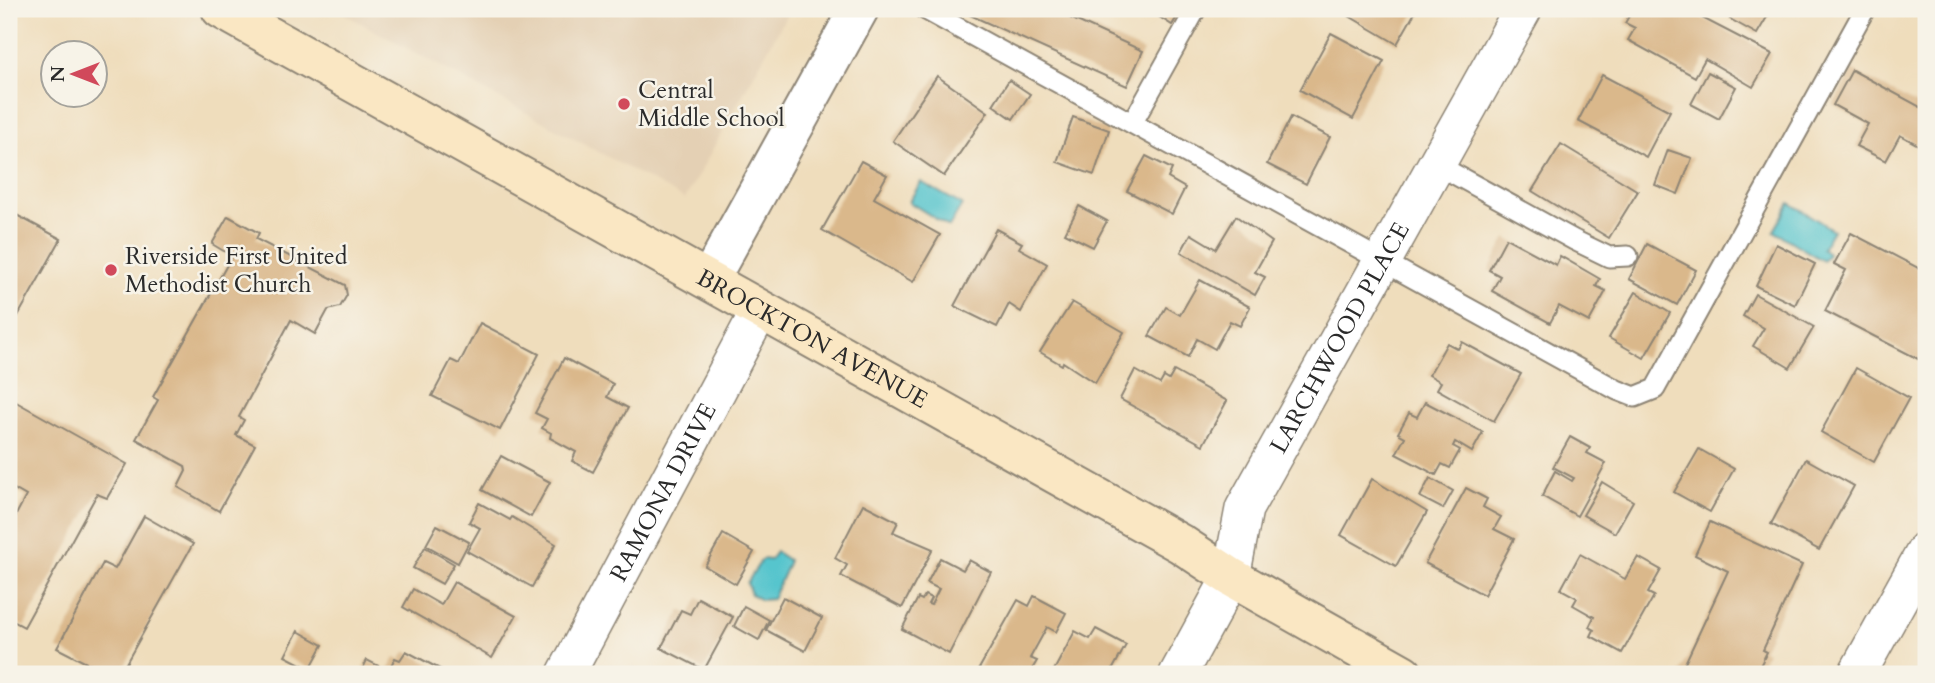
<svg xmlns="http://www.w3.org/2000/svg" width="1935" height="683" font-family="Cardo,serif">
<style>
.built{fill:#e4d0b4}
.water{fill:#57c5cd;stroke:#41787c;stroke-width:2}
.building{fill:#dab88b}
.lines{fill:none;stroke-linecap:round;stroke-linejoin:round}
.service-casing{stroke:#8d8474;stroke-width:23}
.minor-casing{stroke:#8d8474;stroke-width:40}
.tertiary-casing{stroke:#8d8474;stroke-width:42}
.secondary-casing{stroke:#8d8474;stroke-width:42}
.service{stroke:#fff;stroke-width:19}
.minor{stroke:#fff;stroke-width:37}
.tertiary{stroke:#fff;stroke-width:38}
.secondary{stroke:#fae7c3;stroke-width:38}
.poi-dot{fill:#d1495b;stroke:#f7f3e8;stroke-width:2.5}
.labels{text-anchor:middle;dominant-baseline:central;stroke-width:5;stroke-linejoin:round;paint-order:stroke}
.poi-label{font-size:24px;fill:#2b2b2b;stroke:#f7f3e8;text-anchor:start}
.street-label{font-size:24px;fill:#2b2b2b;stroke:#f7f3e8}
</style>
<rect width="100%" height="100%" fill="#f7f3e8"/>
<filter id="ink" filterUnits="userSpaceOnUse"><feTurbulence type="fractalNoise" baseFrequency=".0143" numOctaves="2"/><feDisplacementMap in="SourceGraphic" scale="14" xChannelSelector="R" yChannelSelector="G"/><feConvolveMatrix kernelMatrix="1 2 1 2 8 2 1 2 1" color-interpolation-filters="sRGB"/></filter>
<filter id="wash" filterUnits="userSpaceOnUse"><feTurbulence type="fractalNoise" baseFrequency=".00686" numOctaves="4" result="noise"/><feDisplacementMap in="SourceGraphic" scale="28" xChannelSelector="R" yChannelSelector="G"/><feGaussianBlur stdDeviation="1.57" result="paint"/><feColorMatrix in="noise" values="0 0 0 0 0 0 0 0 0 0 0 0 0 0 0 0 0 1.4 0 .05"/><feComposite in="paint" operator="in"/></filter>
<g filter="url(#wash)">
<rect width="100%" height="100%" fill="#efddbc"/>
<!-- built -->
<polygon class="built" points="335,9 790,9 685,199"/>
<!-- water -->
<g class="water">
<polygon points="921,182 962,205 949,227 909,202"/>
<polygon points="1790,203 1833,230 1822,249 1828,254 1823,261 1774,231"/>
<polygon points="776,552 788,560 788,564 772,599 761,600 751,594 747,583 762,559 770,560"/>
</g>
<g id="blocks">
<!-- building -->
<g class="building">
<polygon points="973,9 1072,9 1068,17 1143,51 1127,86 970,15"/>
<polygon points="1147,9 1182,9 1172,25"/>
<polygon points="1337,9 1417,9 1397,44"/>
<polygon points="1633,9 1685,9 1772,54 1753,87 1705,59 1695,77 1628,40 1635,28 1625,23"/>
<polygon points="1736,9 1763,9 1770,12 1757,34 1730,19"/>
<polygon points="1331,33 1384,61 1353,119 1300,90"/>
<polygon points="1852,70 1926,110 1926,149 1900,135 1886,161 1856,146 1868,124 1833,105"/>
<polygon points="1708,72 1736,87 1719,119 1691,104"/>
<polygon points="1602,75 1670,111 1646,157 1578,121"/>
<polygon points="937,76 988,112 944,176 893,141"/>
<polygon points="1009,80 1030,94 1013,119 993,105"/>
<polygon points="1073,117 1109,130 1094,175 1057,162"/>
<polygon points="1291,117 1330,137 1306,184 1267,164"/>
<polygon points="1561,144 1638,191 1609,238 1532,191"/>
<polygon points="1668,150 1692,158 1678,194 1655,185"/>
<polygon points="1146,156 1172,169 1168,178 1185,188 1172,214 1127,191"/>
<polygon points="861,161 887,175 874,198 940,235 913,282 822,230"/>
<polygon points="1079,206 1107,221 1093,247 1065,233"/>
<polygon points="9,211 61,239 9,332"/>
<polygon points="228,216 259,233 256,239 345,285 347,295 340,307 328,310 315,334 291,320 239,417 244,420 236,435 255,445 219,511 178,487 186,471 185,466 136,439 158,400 153,397 232,256 212,244"/>
<polygon points="1236,216 1272,242 1255,272 1265,277 1255,295 1181,252 1191,234 1216,249"/>
<polygon points="996,229 1022,243 1019,248 1047,264 1021,312 1009,304 997,327 954,306"/>
<polygon points="1851,233 1926,272 1926,363 1825,311 1846,270 1834,264"/>
<polygon points="1506,238 1556,265 1560,256 1600,279 1596,286 1606,291 1589,322 1559,306 1550,323 1492,291 1500,276 1489,270"/>
<polygon points="1647,244 1696,270 1677,305 1629,279"/>
<polygon points="1776,244 1815,264 1795,305 1756,286"/>
<polygon points="1200,280 1250,307 1240,326 1230,321 1215,349 1197,339 1188,357 1149,336 1166,307 1180,315"/>
<polygon points="1636,292 1670,313 1644,358 1609,338"/>
<polygon points="1755,294 1814,327 1790,368 1753,346 1764,328 1743,316"/>
<polygon points="1072,302 1124,332 1095,383 1063,362 1062,365 1040,352"/>
<polygon points="480,323 539,354 500,430 432,396 451,360 459,364"/>
<polygon points="1462,342 1521,374 1494,421 1437,389 1441,382 1429,375 1447,343 1458,349"/>
<polygon points="564,358 613,384 607,397 628,408 593,472 572,461 576,452 550,438 551,433 542,428 547,419 535,413"/>
<polygon points="1856,368 1909,398 1874,462 1821,432"/>
<polygon points="1135,370 1160,384 1164,377 1169,380 1174,371 1227,401 1203,445 1120,399"/>
<polygon points="9,398 127,464 107,498 97,494 24,627 9,619 9,528 26,496 9,486"/>
<polygon points="1425,402 1483,432 1472,452 1455,442 1453,446 1460,450 1450,468 1442,464 1436,475 1396,454 1405,437 1398,433 1409,413 1417,417"/>
<polygon points="1570,437 1590,448 1587,453 1606,463 1577,516 1542,496 1555,471 1572,481 1574,478 1553,467"/>
<polygon points="1699,449 1734,469 1710,512 1674,492"/>
<polygon points="501,456 550,482 531,517 482,490"/>
<polygon points="1806,459 1854,486 1819,550 1771,524"/>
<polygon points="1430,478 1453,491 1443,509 1420,497"/>
<polygon points="1372,479 1427,512 1396,566 1341,535"/>
<polygon points="1602,482 1633,501 1615,533 1583,515"/>
<polygon points="1466,488 1487,499 1483,507 1501,517 1494,529 1514,539 1484,595 1425,563"/>
<polygon points="479,503 510,520 512,517 556,544 532,587 467,551 480,528 469,522"/>
<polygon points="863,504 898,522 893,532 933,549 902,608 841,576 847,565 835,558"/>
<polygon points="144,516 193,544 120,674 108,674 57,648 103,563 115,569"/>
<polygon points="1710,522 1802,565 1763,650 1767,652 1756,674 1680,674 1728,571 1695,555"/>
<polygon points="437,525 469,542 458,563 426,545"/>
<polygon points="723,534 754,552 736,584 705,566"/>
<polygon points="425,547 454,564 442,584 413,568"/>
<polygon points="1580,554 1625,579 1638,557 1661,570 1648,593 1654,596 1622,653 1591,636 1594,630 1589,627 1594,617 1573,605 1577,598 1561,589"/>
<polygon points="940,558 963,570 969,560 991,572 949,654 902,629 918,598 922,600 925,595 931,598 928,604 931,605 939,589 927,583"/>
<polygon points="454,582 516,616 492,658 403,607 413,589 441,605"/>
<polygon points="1034,596 1066,613 1056,632 1047,627 1030,658 1037,661 1029,674 976,674 1018,600 1029,606"/>
<polygon points="783,597 822,618 805,651 766,630"/>
<polygon points="698,598 733,617 704,670 661,648 681,610 690,614"/>
<polygon points="744,606 769,620 759,640 734,626"/>
<polygon points="1096,629 1126,645 1110,674 1052,674 1075,631 1090,639"/>
<polygon points="298,631 323,645 310,669 285,656"/>
<polygon points="406,651 449,674 360,674 367,660 388,671 395,658 400,660"/>
</g>
</g>
</g>
<g filter="url(#ink)">
<use href="#blocks" fill-opacity="0" stroke="#8d8474" stroke-width="2"/>
<g class="lines">
<defs>
<g id="service">
<polyline points="924,9 1617,390 1635,397 1655,389 1865,9"/>
<polyline points="1133,122 1196,9"/>
<polyline points="1436,164 1574,240 1609,257 1628,256"/>
</g>
<g id="minor">
<path id="s1" d="M566,674L760,310"/>
<path id="s2" d="M1178,674L1231,577L1244,509L1523,9"/>
<polyline points="1857,674 1926,550"/>
</g>
<polyline id="tertiary" points="709,280 859,9"/>
<g id="secondary">
<path id="s3" d="M221,9L1181,544L1231,577L1403,674"/>
</g>
</defs>
<!-- service casing -->
<use href="#service" class="service-casing"/>
<!-- minor casing -->
<use href="#minor" class="minor-casing"/>
<!-- tertiary casing -->
<use href="#tertiary" class="tertiary-casing"/>
<!-- secondary casing -->
<use href="#secondary" class="secondary-casing"/>
<!-- service -->
<use href="#service" class="service"/>
<!-- minor -->
<use href="#minor" class="minor"/>
<!-- tertiary -->
<use href="#tertiary" class="tertiary"/>
<!-- secondary -->
<use href="#secondary" class="secondary"/>
</g>
</g>
<!-- markers -->
<g class="poi-dot">
<circle cx="624" cy="104" r="7"/>
<circle cx="111" cy="270" r="7"/>
</g>
<g class="labels">
<!-- poi labels -->
<g class="poi-label">
<text x="638" y="90">Central<tspan x="638" dy="28">Middle School</tspan></text>
<text x="125" y="256">Riverside First United<tspan x="125" dy="28">Methodist Church</tspan></text>
</g>
<!-- street labels -->
<g class="street-label">
<text stroke="none"><textPath href="#s2" startOffset="376">LARCHWOOD PLACE</textPath></text>
<text stroke="none"><textPath href="#s3" startOffset="677">BROCKTON AVENUE</textPath></text>
<text stroke="none"><textPath href="#s1" startOffset="206">RAMONA DRIVE</textPath></text>
</g>
</g>
<!-- margin -->
<rect width="1935" height="683" fill="none" stroke="#f7f3e8" stroke-width="35"/>
<!-- north arrow -->
<g transform="translate(74 74) rotate(270)"><circle r="33" fill="#f7f3e8" stroke="#a5a39c" stroke-width="2"/>
<path d="M0-5L12 26L0 18L-12 26Z" fill="#d1495b"/>
<text y="-10" font-size="19" font-weight="bold" text-anchor="middle" fill="#2b2b2b">N</text>
</g>
</svg>
